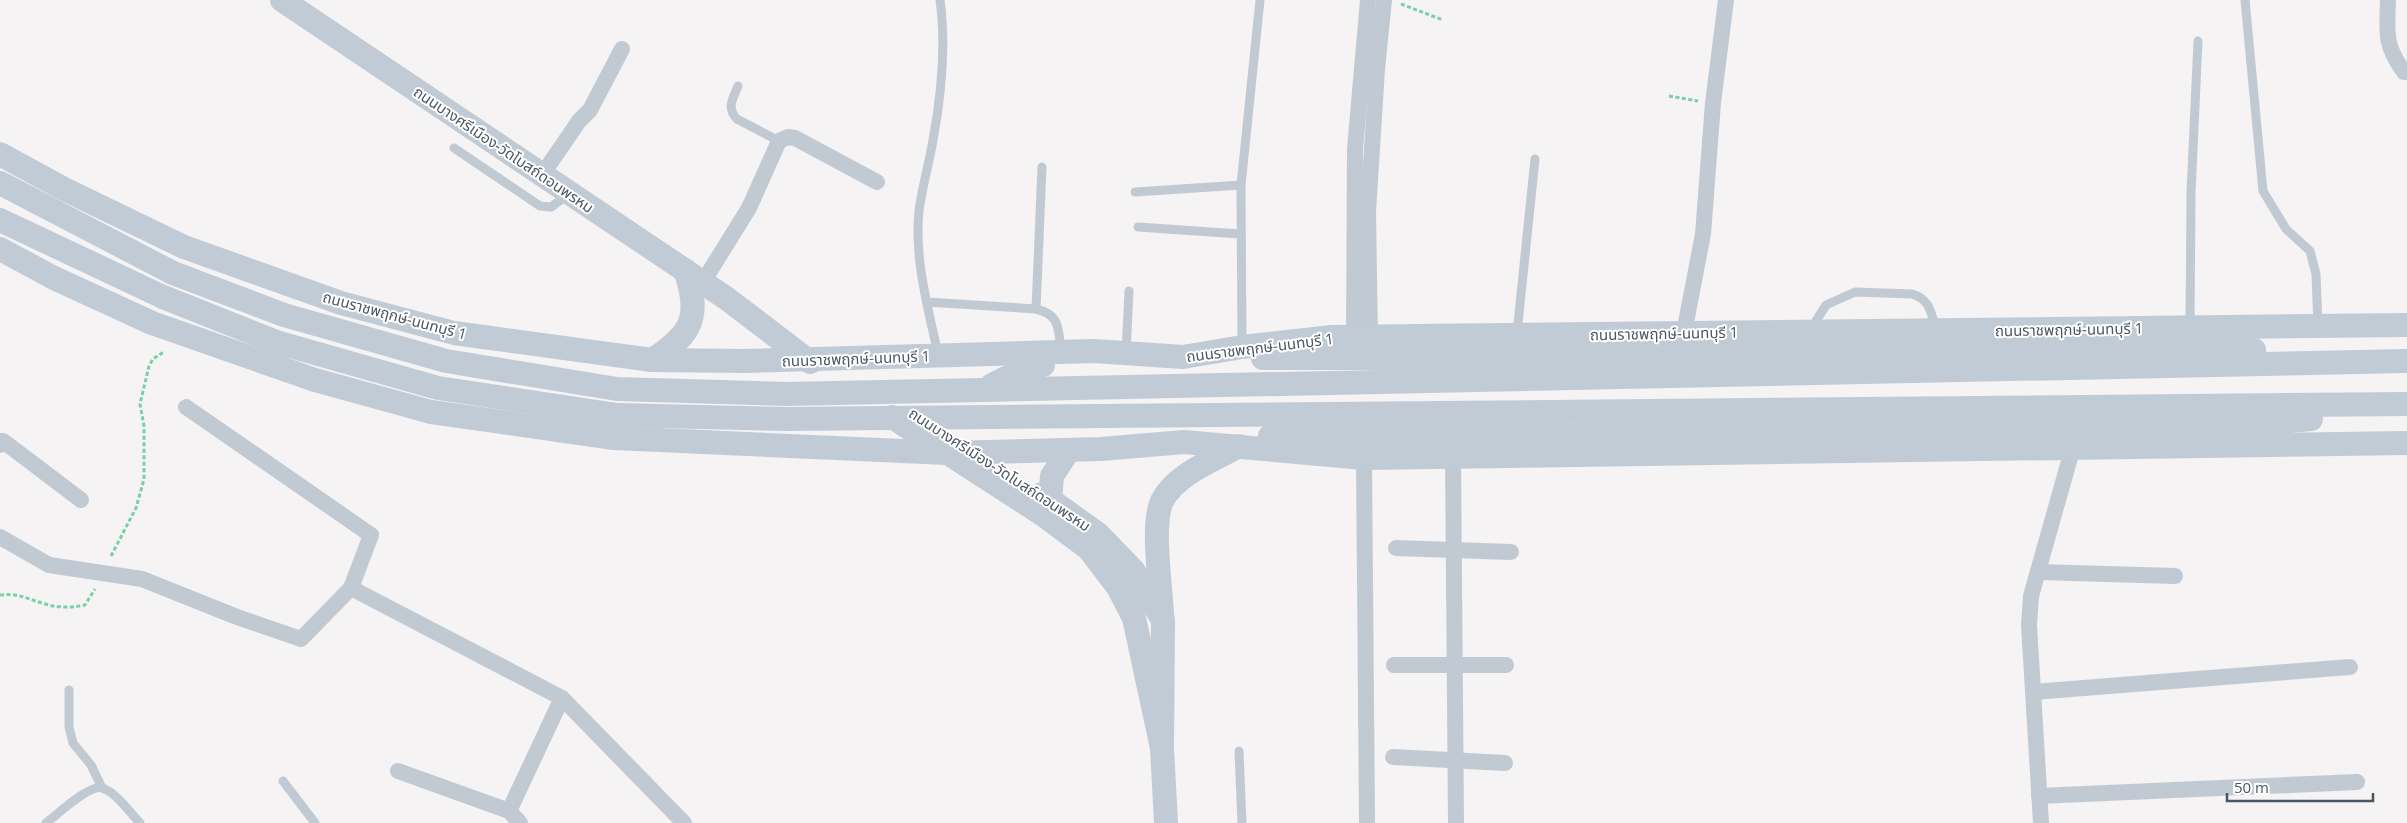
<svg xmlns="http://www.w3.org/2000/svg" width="2407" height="823" font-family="'Open Sans','Noto Sans Thai',sans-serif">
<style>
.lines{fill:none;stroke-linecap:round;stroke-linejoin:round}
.path{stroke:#7ad0a6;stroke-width:3;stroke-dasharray:4 2.5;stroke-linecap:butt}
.lane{stroke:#c1cad2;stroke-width:9}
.street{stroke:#c1cad2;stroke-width:16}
.secondary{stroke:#c1cbd6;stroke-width:24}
.labels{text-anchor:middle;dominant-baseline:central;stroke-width:4;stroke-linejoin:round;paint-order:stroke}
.street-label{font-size:15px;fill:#4a5661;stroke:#fff}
</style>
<rect width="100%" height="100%" fill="#f5f3f3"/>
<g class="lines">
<!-- path -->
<g class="path">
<polyline points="1401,4 1443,20"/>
<polyline points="1669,96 1698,101"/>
<polyline points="111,556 136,508 144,479 144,426 140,404 149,366 153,359 165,351"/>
<path d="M0,595C18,593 25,598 42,603C56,608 71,608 85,605L95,589"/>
</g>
<!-- lane -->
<g class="lane">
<polyline points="2245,0 2263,191 2286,229 2310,251 2316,274 2318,326"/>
<path d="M738,86C733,98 726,108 737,119L779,141"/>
<polyline points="454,148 540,206 551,207 569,194"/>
<polyline points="1135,192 1241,185"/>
<polyline points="1138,227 1240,234"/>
<path d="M927,302L1036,309C1061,315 1058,329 1061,351"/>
<polyline points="1036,309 1042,167"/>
<polyline points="2190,327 2191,193 2198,41"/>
<path d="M1811,329L1826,305L1855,292L1912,294C1930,299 1931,313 1936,329"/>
<polyline points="1517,333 1535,159"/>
<polyline points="1242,346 1241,185 1260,0"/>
<polyline points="1126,353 1129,291"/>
<path d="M938,354C928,308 914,258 919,211C922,187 929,164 933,140C941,97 946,44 940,0"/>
<polyline points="69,690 69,727 73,743 91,765 102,788"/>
<polyline points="1239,751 1242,823"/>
<polyline points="283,781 315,823"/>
<path d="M46,823C57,815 89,784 102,788C116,792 130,813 140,823"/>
</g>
<!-- street -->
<g class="street">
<path d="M2388,0C2387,32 2384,45 2404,72H2407"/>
<polyline points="542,175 579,121 590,110 622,49"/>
<polyline points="703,282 749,208 779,141 788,137 795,138 877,182"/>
<polyline points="1684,333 1703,234 1713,103 1726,0"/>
<polyline points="1354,337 1355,149 1368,0"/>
<polyline points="1370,337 1368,212 1377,69 1384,0"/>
<polyline points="0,445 3,441 81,500"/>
<polyline points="1453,457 1456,823"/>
<polyline points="1364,458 1367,823"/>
<polyline points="0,537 49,565 142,579 237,617 301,639 351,588 371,535 186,407"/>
<polyline points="1396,548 1511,552"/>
<polyline points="2038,572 2175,576"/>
<polyline points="351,588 562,698 684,823"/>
<polyline points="1394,665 1506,665"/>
<polyline points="2033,692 2350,667"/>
<polyline points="1393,757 1505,763"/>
<polyline points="398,771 509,811 520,823"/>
<polyline points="2039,796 2357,782"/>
<polyline points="509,811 562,698"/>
<polyline points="2041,823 2029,625 2031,596 2073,447"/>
</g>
<!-- secondary -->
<g class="secondary">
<polyline points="282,0 726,298 810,362"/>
<polyline points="0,154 64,189 184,247 341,303 454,333 652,360 744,361 1094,351 1183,357 1242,347 1332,337 2407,325"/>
<polyline points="0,183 173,273 284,315 446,361 617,389 786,394 2407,361"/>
<polyline points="0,220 163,297 276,342 438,388 617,415 786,419 2407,404"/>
<polyline points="0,249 54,278 152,323 315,380 431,412 614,438 947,453 1101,449 1184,442 1364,458 2407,443"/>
<polyline points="1263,358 1525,358 2205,348 2254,350"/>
<path d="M652,360C693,334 701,316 685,270"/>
<polyline points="992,385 1006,378 1043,365"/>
<polyline points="892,417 1042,514 1089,549 1118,587 1134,618 1162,748"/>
<polyline points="1270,436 1302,434 1527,436 2236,426 2311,419"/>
<polyline points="1042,494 1098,534 1133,570 1163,620 1162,748 1166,823"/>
<polyline points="1050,500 1052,476 1069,450"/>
<path d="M1162,615C1161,587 1151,524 1162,501C1176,474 1214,460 1239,446"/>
</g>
</g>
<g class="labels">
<!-- street labels -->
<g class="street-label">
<text transform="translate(504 149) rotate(34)">ถนนบางศรีเมือง-วัดโบสถ์ดอนพรหม</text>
<text transform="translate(395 315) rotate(15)">ถนนราชพฤกษ์-นนทบุรี 1</text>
<text transform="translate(2069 329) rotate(-1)">ถนนราชพฤกษ์-นนทบุรี 1</text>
<text transform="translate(1664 333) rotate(-1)">ถนนราชพฤกษ์-นนทบุรี 1</text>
<text transform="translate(1260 347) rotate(-7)">ถนนราชพฤกษ์-นนทบุรี 1</text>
<text transform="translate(856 358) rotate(-2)">ถนนราชพฤกษ์-นนทบุรี 1</text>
<text transform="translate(1000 469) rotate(33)">ถนนบางศรีเมือง-วัดโบสถ์ดอนพรหม</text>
</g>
</g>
<!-- scale -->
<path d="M2227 793v8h146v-8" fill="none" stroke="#4a5661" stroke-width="2.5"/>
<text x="2234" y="793" font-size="15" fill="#4a5661" stroke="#ffffff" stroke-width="4" paint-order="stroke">50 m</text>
</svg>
